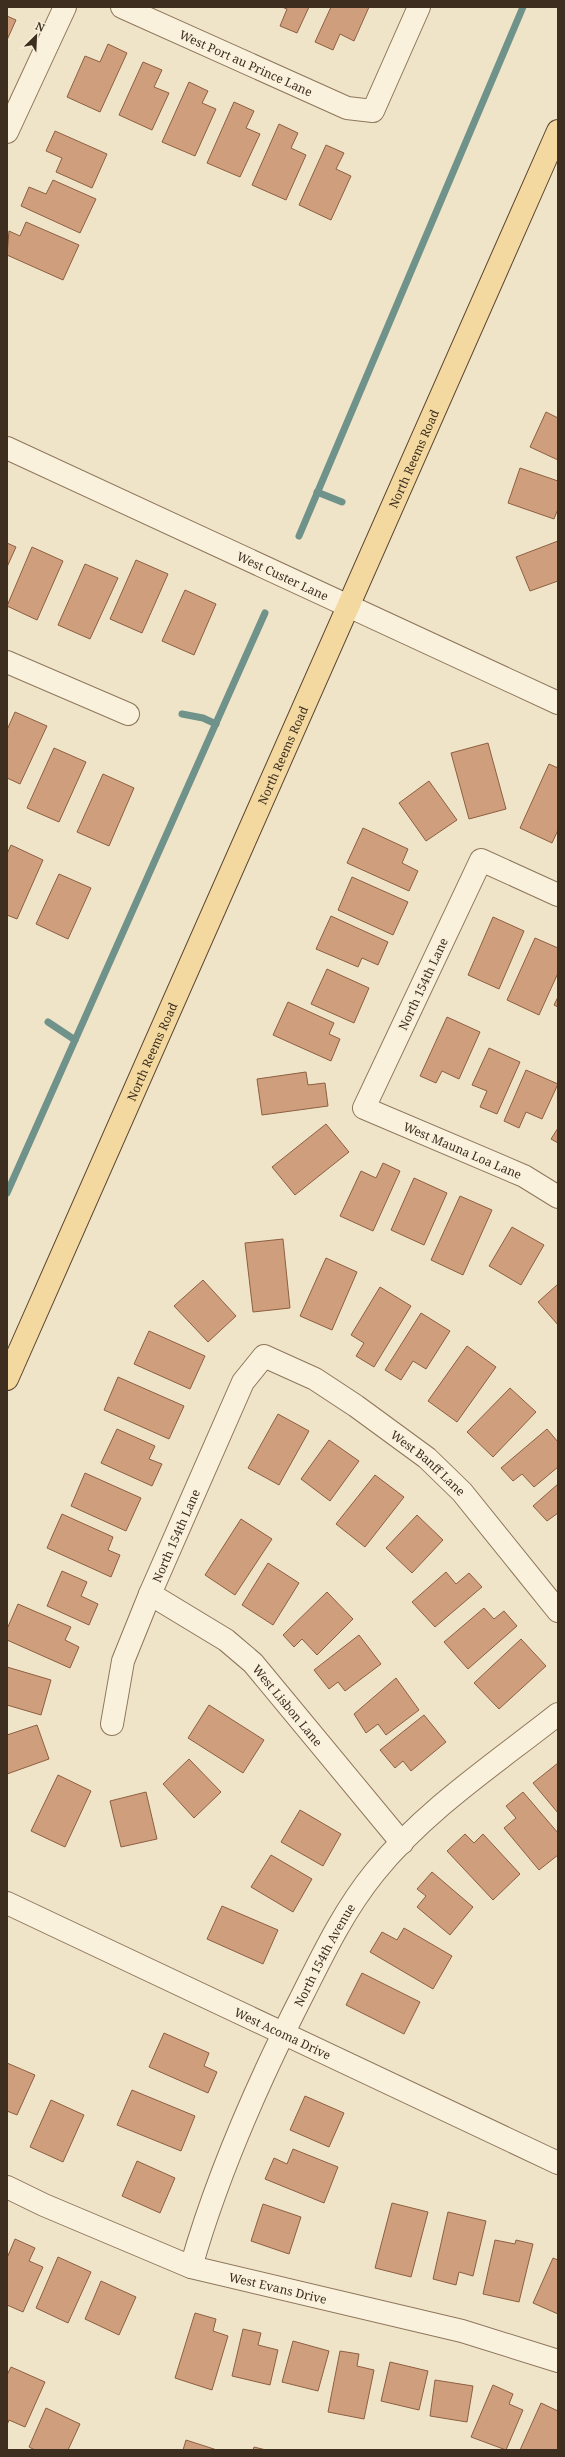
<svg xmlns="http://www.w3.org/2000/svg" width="565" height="2457" font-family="'Noto Serif',serif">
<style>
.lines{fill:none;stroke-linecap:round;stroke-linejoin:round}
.stream{stroke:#6f938a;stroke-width:7}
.building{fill:#cf9f7d;stroke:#8d5f41}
.minor-casing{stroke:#8d765c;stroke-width:24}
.major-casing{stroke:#5b4430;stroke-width:24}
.minor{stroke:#faf1dc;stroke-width:22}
.major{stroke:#f3d9a0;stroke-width:22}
.labels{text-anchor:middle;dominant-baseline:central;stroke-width:3;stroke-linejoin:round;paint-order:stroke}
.street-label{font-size:12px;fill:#3d2e20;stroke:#f7eed8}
</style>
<rect width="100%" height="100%" fill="#f0e4c8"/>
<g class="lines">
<!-- stream -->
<g class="stream">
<polyline points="317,492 342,502"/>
<polyline points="299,536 523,7"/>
<polyline points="182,714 203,718 216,724"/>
<polyline points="48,1022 75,1040"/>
<polyline points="7,1193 265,613"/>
</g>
</g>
<!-- building -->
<g class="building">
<polygon points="282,7 309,7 297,33 280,26 287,9"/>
<polygon points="331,7 369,7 354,41 340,34 333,50 315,42"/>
<polygon points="7,16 16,20 7,40"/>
<polygon points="108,44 127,53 100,112 67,97 85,56 100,62"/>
<polygon points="143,62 162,70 154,87 169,93 152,130 119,115"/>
<polygon points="189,82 208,91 202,103 216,109 195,156 162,142"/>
<polygon points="234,102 254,111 246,128 260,134 240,177 207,163"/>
<polygon points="279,124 298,133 291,148 306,155 286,200 252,185"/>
<polygon points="55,131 107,154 92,188 56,172 62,158 46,151"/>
<polygon points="326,145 344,153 336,169 351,176 331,220 299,205"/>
<polygon points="53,180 96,199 80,233 21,206 29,187 46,194"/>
<polygon points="26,222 79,245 63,280 7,255 9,231 20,236"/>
<polygon points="546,412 558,418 558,460 530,447"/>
<polygon points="520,468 558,481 558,509 554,519 508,503"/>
<polygon points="558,541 558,581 530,591 516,557"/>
<polygon points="7,543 16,547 7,567"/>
<polygon points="32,547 63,561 37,620 7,606"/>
<polygon points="136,560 168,574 142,633 110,619"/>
<polygon points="85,564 118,578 90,639 58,625"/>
<polygon points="185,590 216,604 194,655 162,641"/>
<polygon points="15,712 47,726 20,784 7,778 7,730"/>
<polygon points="488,743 506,809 469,819 451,753"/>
<polygon points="54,748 86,762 59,822 27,808"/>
<polygon points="549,764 558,768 558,830 552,843 520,828"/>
<polygon points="103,774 134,788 109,846 77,832"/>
<polygon points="429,781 457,820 426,841 399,803"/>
<polygon points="363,828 408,849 402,863 418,871 409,891 347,863"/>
<polygon points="11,845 43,860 17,919 7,915 7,854"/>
<polygon points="59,874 91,888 68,939 36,924"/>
<polygon points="352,877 408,902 393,935 338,910"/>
<polygon points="331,916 388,942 378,965 362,958 358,967 316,949"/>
<polygon points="493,917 524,931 499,989 468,975"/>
<polygon points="535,938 558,948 558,973 539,1015 507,1000"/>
<polygon points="327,969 369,988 354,1023 311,1004"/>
<polygon points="558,997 558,1007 554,1005"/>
<polygon points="288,1002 334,1023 329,1034 340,1039 331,1061 273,1035"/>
<polygon points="447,1017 480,1032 459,1079 442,1071 436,1083 420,1076"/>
<polygon points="489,1048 520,1062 497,1114 480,1107 487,1091 472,1085"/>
<polygon points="526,1070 558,1084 542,1119 526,1112 519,1128 504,1121"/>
<polygon points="306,1072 308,1085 325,1083 328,1106 262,1115 257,1079"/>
<polygon points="326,1124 349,1152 295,1195 272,1167"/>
<polygon points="558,1128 558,1143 551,1139"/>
<polygon points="383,1163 400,1171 373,1231 340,1216 361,1171 376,1178"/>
<polygon points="414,1178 447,1193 424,1245 391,1230"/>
<polygon points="460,1196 492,1210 463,1275 431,1260"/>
<polygon points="512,1227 544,1245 521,1285 489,1266"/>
<polygon points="283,1239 290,1308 253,1312 245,1243"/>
<polygon points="326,1258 357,1272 332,1330 300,1316"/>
<polygon points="203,1280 236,1316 208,1342 174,1306"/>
<polygon points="558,1284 558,1325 538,1302"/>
<polygon points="380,1287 411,1306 374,1367 356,1356 364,1343 351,1335"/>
<polygon points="421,1313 450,1331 426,1369 413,1361 401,1380 385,1370"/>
<polygon points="149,1331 205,1356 190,1389 134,1364"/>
<polygon points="467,1346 496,1367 457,1422 428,1401"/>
<polygon points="118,1377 184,1406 169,1439 104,1410"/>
<polygon points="510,1388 536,1412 493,1457 467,1432"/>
<polygon points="278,1414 309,1431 279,1485 248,1468"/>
<polygon points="117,1429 155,1446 149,1459 162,1464 152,1486 101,1463"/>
<polygon points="547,1429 558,1442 558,1467 534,1487 522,1474 513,1481 501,1468"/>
<polygon points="329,1440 359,1461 330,1501 301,1479"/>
<polygon points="85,1473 141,1498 126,1531 71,1506"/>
<polygon points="375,1475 404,1497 365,1547 336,1524"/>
<polygon points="558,1484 558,1513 547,1521 533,1506"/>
<polygon points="62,1514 113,1537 108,1550 120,1555 111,1577 47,1548"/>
<polygon points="417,1515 443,1540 412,1573 386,1548"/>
<polygon points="241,1519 272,1539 235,1595 205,1575"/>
<polygon points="268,1563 299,1583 273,1625 242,1605"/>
<polygon points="62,1571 87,1582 81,1596 98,1604 89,1625 47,1606"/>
<polygon points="446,1572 456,1584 469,1573 482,1587 435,1627 412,1602"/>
<polygon points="327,1592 353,1619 317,1655 302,1639 294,1647 283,1635"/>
<polygon points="18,1604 71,1627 65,1640 79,1647 70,1668 7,1640 7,1629"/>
<polygon points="484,1608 494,1619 504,1611 517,1626 468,1669 444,1642"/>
<polygon points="359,1635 381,1664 345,1691 338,1682 329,1689 314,1670"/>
<polygon points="521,1639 546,1666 499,1709 474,1683"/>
<polygon points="7,1667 51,1680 41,1715 7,1705"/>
<polygon points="396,1678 419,1710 386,1735 378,1724 366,1733 354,1714"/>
<polygon points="209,1705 264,1740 243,1773 188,1738"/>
<polygon points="424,1715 446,1742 411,1771 403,1761 395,1768 380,1750"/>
<polygon points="37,1725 49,1759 7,1774 7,1735"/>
<polygon points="189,1759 221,1792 194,1818 163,1784"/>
<polygon points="558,1763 558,1813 533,1783"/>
<polygon points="58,1775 91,1791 65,1847 31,1831"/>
<polygon points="146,1792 157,1839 121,1847 110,1801"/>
<polygon points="523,1792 558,1833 558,1855 539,1870 504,1828 516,1818 506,1806"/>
<polygon points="300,1810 341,1834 323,1866 281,1842"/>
<polygon points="465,1834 474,1843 483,1834 520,1874 493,1900 447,1851"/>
<polygon points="271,1855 312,1879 293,1912 251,1887"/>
<polygon points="432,1872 473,1907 450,1935 417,1907 426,1896 417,1889"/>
<polygon points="222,1906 278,1930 263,1964 207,1939"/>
<polygon points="404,1928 452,1956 433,1989 370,1952 382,1932 397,1940"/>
<polygon points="362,1973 420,2002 404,2034 346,2005"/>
<polygon points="164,2033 209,2053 204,2066 217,2072 208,2093 149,2067"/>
<polygon points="7,2063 35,2075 17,2115 7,2111"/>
<polygon points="132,2090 195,2116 181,2151 117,2125"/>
<polygon points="305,2096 344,2113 329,2147 290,2130"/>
<polygon points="51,2100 84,2115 63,2162 30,2147"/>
<polygon points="293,2149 338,2167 324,2203 265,2179 274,2158 287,2164"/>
<polygon points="137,2161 175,2178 160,2213 122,2196"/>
<polygon points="392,2203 428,2212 411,2277 375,2268"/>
<polygon points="263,2204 301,2217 289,2254 251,2241"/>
<polygon points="448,2212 486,2221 473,2276 459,2272 456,2285 433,2279"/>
<polygon points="15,2239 35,2248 29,2261 43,2267 23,2312 7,2305 7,2258"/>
<polygon points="495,2240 515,2244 516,2240 533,2244 519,2302 483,2294"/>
<polygon points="58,2257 91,2272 68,2323 36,2308"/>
<polygon points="553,2258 558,2260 558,2314 533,2303"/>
<polygon points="101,2281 136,2297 119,2335 85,2319"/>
<polygon points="195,2313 216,2319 213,2331 228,2336 212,2390 175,2378"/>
<polygon points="243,2329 261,2333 258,2345 278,2350 270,2385 232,2376"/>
<polygon points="293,2341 329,2351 318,2391 282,2382"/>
<polygon points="340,2351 359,2354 357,2366 374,2370 364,2419 328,2412"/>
<polygon points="390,2362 428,2371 419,2410 381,2401"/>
<polygon points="11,2367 45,2382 25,2427 9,2420 7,2425 7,2375"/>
<polygon points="435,2380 473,2386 467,2422 430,2416"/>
<polygon points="493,2385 513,2394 509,2404 523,2410 506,2450 471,2437"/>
<polygon points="541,2403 558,2411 558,2450 520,2450"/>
<polygon points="46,2408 80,2424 68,2450 35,2450 29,2447"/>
<polygon points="186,2440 217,2450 183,2450"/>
<polygon points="254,2447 266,2450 253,2450"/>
</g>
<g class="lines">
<defs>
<g id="minor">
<path id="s1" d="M122,7L347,108L373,111L419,7"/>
<polyline points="7,132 65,7"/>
<path id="s2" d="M7,448L558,703"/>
<polyline points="7,662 128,714"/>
<path id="s3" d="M558,895L481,860L364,1108L524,1176L558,1197"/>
<path id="s4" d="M150,1594L226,1640L253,1663L402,1843"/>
<path id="s5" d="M112,1724L123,1661L150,1594L243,1382L264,1356L315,1379L356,1406L427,1458L462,1492L558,1611"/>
<path id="s6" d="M7,1903L558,2163"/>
<path id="s7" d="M7,2187L44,2205L191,2267L462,2331L558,2361"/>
<path id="s8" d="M191,2267C218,2172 259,2080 304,1992C325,1950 345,1909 375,1872C425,1810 496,1763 558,1714"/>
</g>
<g id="major">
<path id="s9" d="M7,1379L558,131"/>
</g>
</defs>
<!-- minor casing -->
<use href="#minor" class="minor-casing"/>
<!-- major casing -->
<use href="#major" class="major-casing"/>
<!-- minor -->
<use href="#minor" class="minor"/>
<!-- major -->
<use href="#major" class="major"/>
</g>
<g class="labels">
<!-- street labels -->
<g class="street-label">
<text stroke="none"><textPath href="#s1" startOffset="136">West Port au Prince Lane</textPath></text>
<text stroke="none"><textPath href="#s9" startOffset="1006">North Reems Road</textPath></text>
<text stroke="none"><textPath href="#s2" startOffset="304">West Custer Lane</textPath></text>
<text stroke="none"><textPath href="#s9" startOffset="682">North Reems Road</textPath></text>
<text transform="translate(423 984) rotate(-65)">North 154th Lane</text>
<text stroke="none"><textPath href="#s9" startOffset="358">North Reems Road</textPath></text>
<text stroke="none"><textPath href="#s3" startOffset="466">West Mauna Loa Lane</textPath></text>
<text stroke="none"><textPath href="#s5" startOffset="598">West Banff Lane</textPath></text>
<text stroke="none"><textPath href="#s5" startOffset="200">North 154th Lane</textPath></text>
<text stroke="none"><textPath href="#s4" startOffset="179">West Lisbon Lane</textPath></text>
<text stroke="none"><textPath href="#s8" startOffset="340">North 154th Avenue</textPath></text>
<text stroke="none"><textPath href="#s6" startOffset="305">West Acoma Drive</textPath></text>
<text stroke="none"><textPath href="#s7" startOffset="290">West Evans Drive</textPath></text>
</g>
</g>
<!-- border -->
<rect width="565" height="2457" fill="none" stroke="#3d2e20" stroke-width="16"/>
<!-- north arrow -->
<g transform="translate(36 36) rotate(24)" stroke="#f7eed8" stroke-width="3" paint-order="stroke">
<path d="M0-3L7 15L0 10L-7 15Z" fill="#3d2e20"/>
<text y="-6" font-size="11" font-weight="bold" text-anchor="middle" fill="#3d2e20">N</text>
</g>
</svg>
